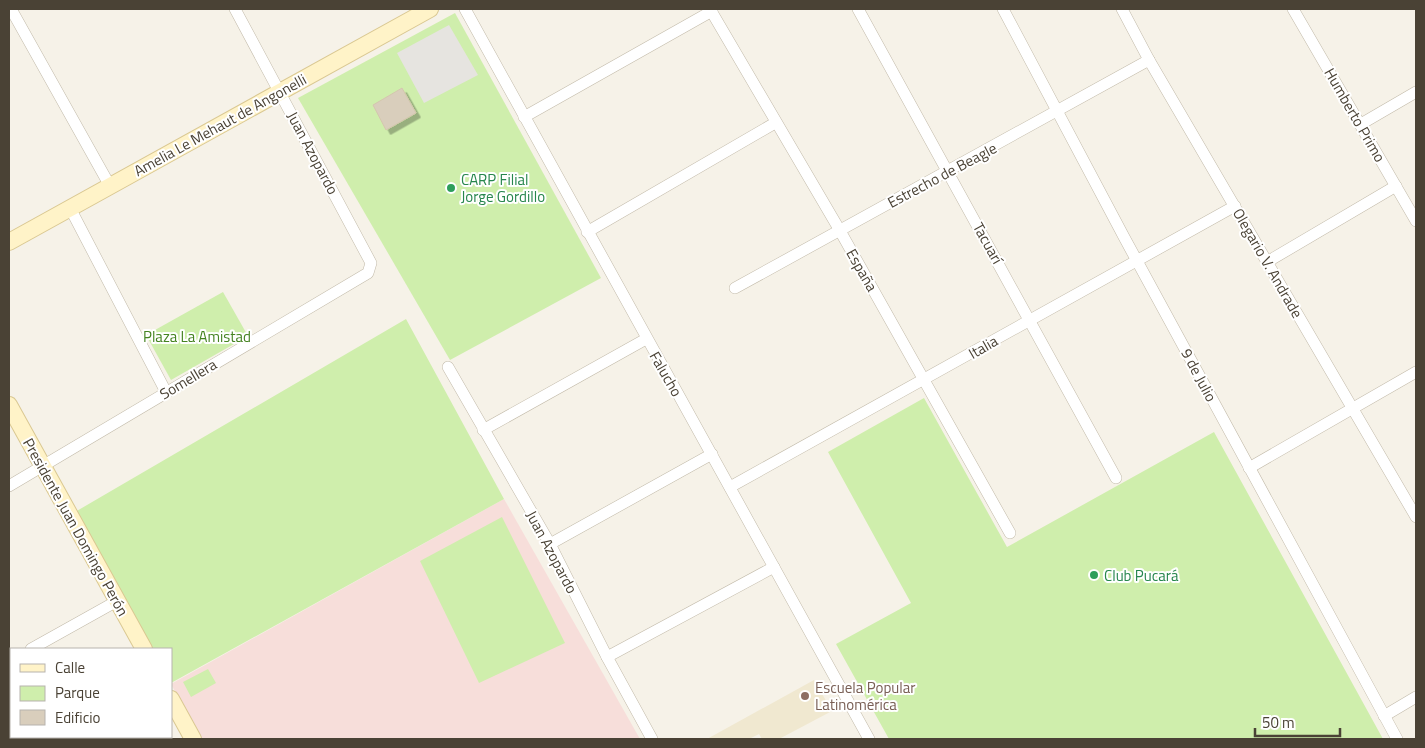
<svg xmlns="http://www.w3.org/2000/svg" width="1425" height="748" font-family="'Titillium Web',sans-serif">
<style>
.education{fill:#f0e8d0}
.medical{fill:#f7deda}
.green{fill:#cfeeac}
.parking{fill:#e6e4e0}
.building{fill:#d9cebc;stroke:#d4c6ae;filter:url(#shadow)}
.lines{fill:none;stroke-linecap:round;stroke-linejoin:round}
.street-casing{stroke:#c2baa9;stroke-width:12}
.secondary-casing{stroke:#dac892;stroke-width:18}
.street{stroke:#fff;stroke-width:11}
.secondary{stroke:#fff3c8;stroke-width:16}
.leisure-dot{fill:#2e9e5b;stroke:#fff;stroke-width:2}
.education-dot{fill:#8d6e63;stroke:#fff;stroke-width:2}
.labels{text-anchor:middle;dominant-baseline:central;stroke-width:4;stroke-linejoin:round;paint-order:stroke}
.street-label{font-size:15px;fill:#4a4235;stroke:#fff}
.leisure-label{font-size:15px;fill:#27864d;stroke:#fff;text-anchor:start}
.park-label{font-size:15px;fill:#458321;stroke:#fff}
.education-label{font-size:15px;fill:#785e54;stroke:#fff;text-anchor:start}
</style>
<defs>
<filter id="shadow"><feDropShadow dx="4.5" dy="4.5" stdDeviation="0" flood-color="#0004"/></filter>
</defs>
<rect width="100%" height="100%" fill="#f6f2e8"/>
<!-- education -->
<polygon class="education" points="814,680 832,711 779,739 762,739 759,734 749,739 707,739"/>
<!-- medical -->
<polygon class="medical" points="504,499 640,739 201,739 171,684"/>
<!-- green -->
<g class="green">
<polygon points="455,13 601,278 450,360 298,98"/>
<polygon points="223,292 248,336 171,380 146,335"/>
<polygon points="406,319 504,499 171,683 171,649 152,649 75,512"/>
<polygon points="924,398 1007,547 1214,432 1383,739 889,739 836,644 911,603 828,452"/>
<polygon points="502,517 565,643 479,683 420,561"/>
<polygon points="208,669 216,683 191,697 183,682"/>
</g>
<!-- parking -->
<polygon class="parking" points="449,25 478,75 424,103 397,53"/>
<!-- building -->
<polygon class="building" points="402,88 416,113 386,130 373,105"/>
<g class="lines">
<defs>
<g id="street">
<polyline points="11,9 110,186"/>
<polyline points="465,9 869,739"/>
<polyline points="710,9 839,229 1010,533"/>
<polyline points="858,9 1116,478"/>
<polyline points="1003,9 1124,237 1397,739"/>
<polyline points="1122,9 1149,60 1416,517"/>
<polyline points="1293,9 1416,221"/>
<polyline points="524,117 712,11"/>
<polyline points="1361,124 1416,92"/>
<polyline points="70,208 166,392"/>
<polyline points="587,232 775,123"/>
<polyline points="1267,262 1396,186"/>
<polyline points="735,288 1149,60"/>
<polyline points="448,367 550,544 607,657 652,739"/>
<polyline points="483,430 646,339"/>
<polyline points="1249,468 1416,372"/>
<polyline points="9,486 368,273 371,263 235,9"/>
<polyline points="730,487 1235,206"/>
<polyline points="550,544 712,454"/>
<polyline points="31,649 117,601"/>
<polyline points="607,657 774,567"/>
<polyline points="9,662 11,660"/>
<polyline points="1384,716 1416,697"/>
</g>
<g id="secondary">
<polyline points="9,242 430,9"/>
<polyline points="9,405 144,649"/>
<polyline points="171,699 193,739"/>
</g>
</defs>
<!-- street casing -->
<use href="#street" class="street-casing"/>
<!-- secondary casing -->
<use href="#secondary" class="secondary-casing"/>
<!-- street -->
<use href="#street" class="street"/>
<!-- secondary -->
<use href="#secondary" class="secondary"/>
</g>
<!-- markers -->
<g class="leisure-dot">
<circle cx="451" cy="188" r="5"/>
<circle cx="1094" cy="575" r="5"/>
</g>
<circle class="education-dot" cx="805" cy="696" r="5"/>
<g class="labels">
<!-- street labels -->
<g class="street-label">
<text transform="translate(1355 115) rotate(60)">Humberto Primo</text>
<text transform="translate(220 125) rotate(-29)">Amelia Le Mehaut de Angonelli</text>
<text transform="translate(313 153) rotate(62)">Juan Azopardo</text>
<text transform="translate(942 175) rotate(-28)">Estrecho de Beagle</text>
<text transform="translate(988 243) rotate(61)">Tacuarí</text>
<text transform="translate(1268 263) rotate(60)">Olegario V. Andrade</text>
<text transform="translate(862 270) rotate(60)">España</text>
<text transform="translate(983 347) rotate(-30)">Italia</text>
<text transform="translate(666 374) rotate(60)">Falucho</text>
<text transform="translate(1199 375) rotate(62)">9 de Julio</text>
<text transform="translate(188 379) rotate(-31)">Somellera</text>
<text transform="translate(76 527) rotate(61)">Presidente Juan Domingo Perón</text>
<text transform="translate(552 552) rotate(62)">Juan Azopardo</text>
</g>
<!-- leisure labels -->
<g class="leisure-label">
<text x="461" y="179">CARP Filial<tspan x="461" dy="17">Jorge Gordillo</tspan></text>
<text x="1104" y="575">Club Pucará</text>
</g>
<!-- park labels -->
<g class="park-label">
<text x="197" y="336">Plaza La Amistad</text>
</g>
<!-- education labels -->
<g class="education-label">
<text x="815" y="687">Escuela Popular<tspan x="815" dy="17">Latinomérica</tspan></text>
</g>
</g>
<!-- border -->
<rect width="1425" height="748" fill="none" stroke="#4a4235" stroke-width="20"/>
<!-- legend -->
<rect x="10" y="648" width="162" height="90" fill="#ffffff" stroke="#b7b3ae"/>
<rect x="20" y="664" width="25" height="8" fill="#fff3c8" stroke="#b7b3ae"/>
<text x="55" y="673" font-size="15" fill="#4a4235">Calle</text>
<rect x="20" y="686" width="25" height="15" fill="#cfeeac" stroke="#b7b3ae"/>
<text x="55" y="698" font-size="15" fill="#4a4235">Parque</text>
<rect x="20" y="710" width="25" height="15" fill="#d9cebc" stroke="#b7b3ae"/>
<text x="55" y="723" font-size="15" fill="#4a4235">Edificio</text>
<!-- scale -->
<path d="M1255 728v8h85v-8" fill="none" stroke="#4a4235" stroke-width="2.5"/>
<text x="1262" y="728" font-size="15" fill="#4a4235" stroke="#ffffff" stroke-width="4" paint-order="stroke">50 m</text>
</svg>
